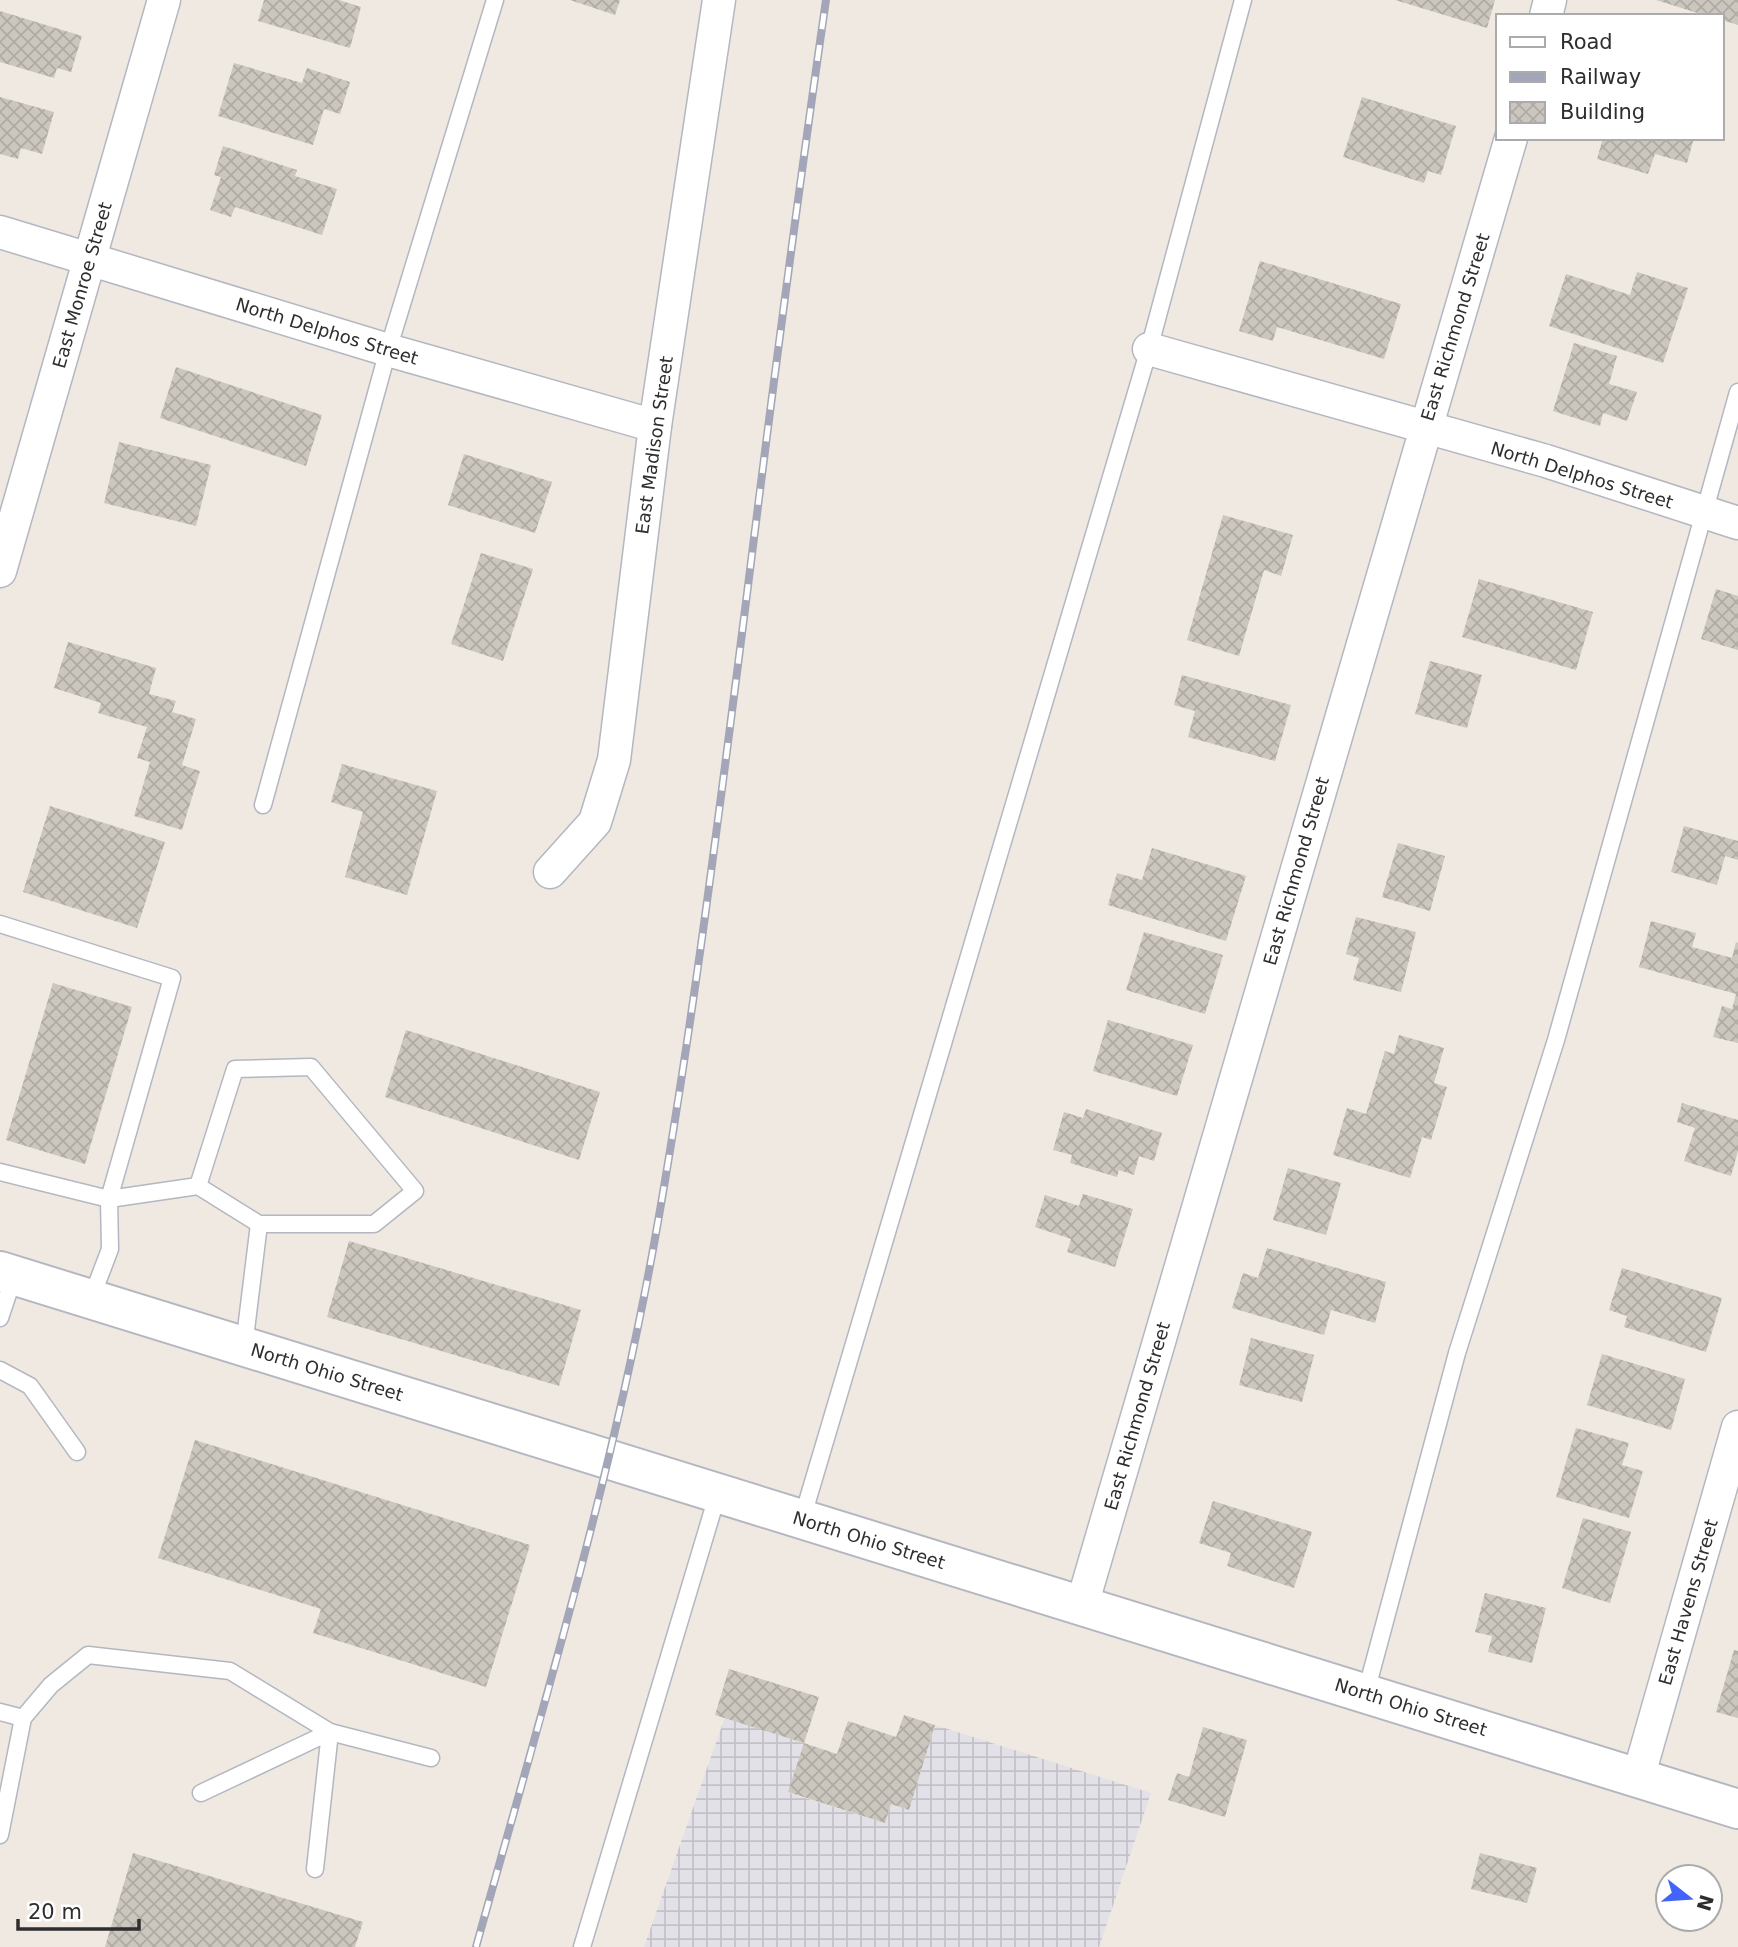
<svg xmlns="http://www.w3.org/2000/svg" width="1738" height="1947" font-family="'DejaVu Sans',sans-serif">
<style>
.industrial{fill:url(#industrial-grid)}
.building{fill:url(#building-cross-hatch)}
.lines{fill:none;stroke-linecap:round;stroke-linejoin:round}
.lane-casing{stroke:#b4b7c1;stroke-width:19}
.street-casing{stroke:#b4b7c1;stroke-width:35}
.secondary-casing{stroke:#b4b7c1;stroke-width:42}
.lane{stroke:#fff;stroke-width:16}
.street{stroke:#fff;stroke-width:32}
.secondary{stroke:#fff;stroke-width:38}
.rail-casing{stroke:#a3a6b8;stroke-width:8}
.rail{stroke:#fff;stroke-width:5;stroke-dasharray:16;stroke-linecap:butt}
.labels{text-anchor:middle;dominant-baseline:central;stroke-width:5;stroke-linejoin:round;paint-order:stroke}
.street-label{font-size:18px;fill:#2e2e2e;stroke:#fff}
</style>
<defs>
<pattern id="industrial-grid" width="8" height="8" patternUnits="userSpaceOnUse" patternTransform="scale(1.75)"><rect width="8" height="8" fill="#e3e1e8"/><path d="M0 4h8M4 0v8" fill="none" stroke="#c3c1c7"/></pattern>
<pattern id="building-cross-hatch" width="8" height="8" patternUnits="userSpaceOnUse" patternTransform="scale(1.75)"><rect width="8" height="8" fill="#cbc7bf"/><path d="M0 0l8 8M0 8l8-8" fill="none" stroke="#afaba4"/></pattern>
</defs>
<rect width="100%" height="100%" fill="#efe9e1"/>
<!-- industrial -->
<polygon class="industrial" points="725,1717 804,1743 789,1793 885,1823 891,1804 909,1809 935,1725 1151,1793 1099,1947 644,1947"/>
<!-- building -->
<g class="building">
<polygon points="264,0 339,0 361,7 350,48 258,21"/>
<polygon points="570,0 620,0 615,15"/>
<polygon points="1395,0 1495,0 1487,28"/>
<polygon points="1656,0 1738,0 1738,25 1722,20 1722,16 1707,16"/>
<polygon points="0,11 82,36 71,72 57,68 54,78 0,62"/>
<polygon points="234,63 302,83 307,68 350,82 340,114 324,109 313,145 218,116"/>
<polygon points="0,97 54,112 42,154 21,148 18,159 0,154"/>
<polygon points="1362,97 1456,126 1441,175 1428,171 1424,183 1343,157"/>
<polygon points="1603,138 1694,138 1687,163 1655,154 1648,174 1597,159"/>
<polygon points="223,146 297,170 295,176 337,189 322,235 235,207 231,217 210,210 221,177 214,175"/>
<polygon points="1260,261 1401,304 1384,359 1277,327 1273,341 1239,331"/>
<polygon points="1637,272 1688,288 1663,363 1549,326 1566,274 1630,295"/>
<polygon points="1574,343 1617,356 1609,384 1637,392 1627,421 1603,413 1600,426 1553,411"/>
<polygon points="176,367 322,415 306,466 160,418"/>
<polygon points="119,442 211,465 196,526 104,503"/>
<polygon points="464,454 552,482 535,533 448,505"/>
<polygon points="1223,515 1293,535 1281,576 1264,570 1239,656 1187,640"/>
<polygon points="481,553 533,569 503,661 451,644"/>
<polygon points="1479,579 1593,612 1576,670 1462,637"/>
<polygon points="1716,589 1738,596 1738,650 1701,639"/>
<polygon points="68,642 156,668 149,694 176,701 172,712 196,719 182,765 200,771 182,830 134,816 150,762 137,758 147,727 98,713 101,703 54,688"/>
<polygon points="1430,661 1482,675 1467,728 1415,714"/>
<polygon points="1182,675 1291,705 1275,761 1188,737 1195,711 1174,705"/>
<polygon points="342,764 437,791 407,895 345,877 363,812 331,802"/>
<polygon points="50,806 165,842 137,928 23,892"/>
<polygon points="1684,826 1738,841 1738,860 1725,856 1717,885 1671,872"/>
<polygon points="1398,843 1445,856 1430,911 1382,897"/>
<polygon points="1152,848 1246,876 1226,941 1108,905 1117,873 1142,880"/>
<polygon points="1356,917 1416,932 1401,992 1353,980 1359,958 1346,954"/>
<polygon points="1651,921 1696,933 1692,947 1732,958 1736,942 1738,943 1738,1043 1713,1037 1722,1006 1732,1009 1736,994 1639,967"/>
<polygon points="1144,932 1223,955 1205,1014 1126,990"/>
<polygon points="53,983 132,1007 85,1164 6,1140"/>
<polygon points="1108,1020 1193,1045 1177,1096 1093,1071"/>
<polygon points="406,1030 600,1092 579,1160 385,1097"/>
<polygon points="1399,1035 1444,1048 1434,1083 1447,1087 1431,1140 1422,1137 1410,1178 1333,1155 1347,1108 1366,1114 1385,1051 1394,1054"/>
<polygon points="1682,1103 1738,1120 1738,1151 1731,1176 1684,1161 1695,1128 1677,1122"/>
<polygon points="1086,1109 1162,1133 1154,1161 1139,1156 1134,1175 1119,1170 1117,1177 1070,1163 1072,1155 1053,1150 1064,1112 1083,1118"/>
<polygon points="1288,1168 1341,1183 1326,1235 1273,1220"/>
<polygon points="1083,1194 1133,1209 1115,1267 1067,1252 1071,1239 1035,1227 1045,1195 1079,1206"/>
<polygon points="349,1241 581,1310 559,1386 327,1317"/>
<polygon points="1267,1248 1386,1282 1375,1323 1331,1310 1324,1335 1232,1308 1243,1273 1258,1278"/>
<polygon points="1622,1268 1722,1298 1706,1352 1624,1327 1627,1316 1609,1310"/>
<polygon points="1251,1338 1314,1355 1302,1402 1239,1385"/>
<polygon points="1602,1354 1685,1379 1671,1430 1587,1405"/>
<polygon points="1576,1428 1629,1443 1622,1465 1643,1471 1629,1518 1556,1497"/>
<polygon points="195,1440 530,1545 486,1687 313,1633 321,1609 158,1558"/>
<polygon points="1213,1501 1312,1532 1294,1588 1227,1566 1231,1553 1199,1543"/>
<polygon points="1583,1518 1631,1532 1610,1603 1562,1588"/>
<polygon points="1485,1593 1546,1608 1532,1663 1488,1652 1492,1636 1475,1632"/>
<polygon points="1734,1650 1738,1651 1738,1718 1716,1712"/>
<polygon points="729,1669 819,1697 804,1743 837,1754 848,1721 896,1737 904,1715 935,1725 909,1810 891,1804 885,1823 788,1792 804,1743 715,1715"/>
<polygon points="1203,1727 1247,1740 1225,1817 1168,1800 1177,1773 1189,1777"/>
<polygon points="133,1853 363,1922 355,1947 105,1947"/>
<polygon points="1480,1853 1537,1868 1527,1903 1471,1889"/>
</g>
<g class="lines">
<defs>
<g id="lane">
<polyline points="263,805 388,350 495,0"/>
<polyline points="0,924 172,978 109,1199 110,1249 91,1299"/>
<polyline points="0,1172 109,1199 198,1186 259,1224 374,1224 415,1191 311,1067 235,1069 198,1186"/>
<polyline points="0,1318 14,1276"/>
<polyline points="244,1346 259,1224"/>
<polyline points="0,1370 30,1386 77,1452"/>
<polyline points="802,1519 1149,349 1243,0"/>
<polyline points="1366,1692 1457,1353 1556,1040 1738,392"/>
<polyline points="0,1712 23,1718"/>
<polyline points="201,1793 330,1732 315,1869"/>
<polyline points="0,1835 23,1718 51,1685 88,1655 230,1671 330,1732 431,1758"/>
<polyline points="582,1947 718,1493"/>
</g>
<g id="street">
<polyline points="1546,16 1550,0"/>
<polyline points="0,232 388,350 655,426"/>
<polyline points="1149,349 1546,461 1738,523"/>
<polyline points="0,571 164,0"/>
<polyline points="550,872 595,822 614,760 655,426 719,0"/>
<polyline points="1082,1605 1511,138"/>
<polyline points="1638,1778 1738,1427"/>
</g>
<polyline id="secondary" points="0,1271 1738,1809"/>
</defs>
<!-- lane casing -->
<use href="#lane" class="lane-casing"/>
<!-- street casing -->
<use href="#street" class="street-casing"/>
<!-- secondary casing -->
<use href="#secondary" class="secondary-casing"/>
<!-- lane -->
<use href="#lane" class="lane"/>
<!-- street -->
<use href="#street" class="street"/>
<!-- secondary -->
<use href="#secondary" class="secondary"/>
<defs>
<path id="rail" d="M476,1947C542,1711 613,1475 656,1233C693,1024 719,813 746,602C771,401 797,201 826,0"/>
</defs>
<!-- rail casing -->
<use href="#rail" class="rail-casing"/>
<!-- rail -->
<use href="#rail" class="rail"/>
</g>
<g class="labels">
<!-- street labels -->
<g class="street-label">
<text transform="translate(82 285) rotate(-74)">East Monroe Street</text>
<text transform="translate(1455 327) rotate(-73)">East Richmond Street</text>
<text transform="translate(327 331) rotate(17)">North Delphos Street</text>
<text transform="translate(654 445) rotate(-82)">East Madison Street</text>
<text transform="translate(1582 475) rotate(17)">North Delphos Street</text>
<text transform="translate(1296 871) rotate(-74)">East Richmond Street</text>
<text transform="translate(327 1372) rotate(17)">North Ohio Street</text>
<text transform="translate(1137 1416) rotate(-74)">East Richmond Street</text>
<text transform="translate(869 1540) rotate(17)">North Ohio Street</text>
<text transform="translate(1688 1602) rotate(-74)">East Havens Street</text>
<text transform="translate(1411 1707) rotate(17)">North Ohio Street</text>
</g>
</g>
<!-- legend -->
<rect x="1496" y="14" width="228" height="126" fill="#ffffff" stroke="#ababab" stroke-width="2"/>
<rect x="1510" y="37" width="35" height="10" fill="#ffffff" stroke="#ababab" stroke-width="2"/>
<text x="1560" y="49" font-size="21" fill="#2e2e2e">Road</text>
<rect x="1510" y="72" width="35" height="10" fill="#a3a6b8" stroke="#ababab" stroke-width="2"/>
<text x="1560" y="84" font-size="21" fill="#2e2e2e">Railway</text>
<rect x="1510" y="102" width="35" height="21" fill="url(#building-cross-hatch)" stroke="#ababab" stroke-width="2"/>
<text x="1560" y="119" font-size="21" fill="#2e2e2e">Building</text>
<!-- north arrow -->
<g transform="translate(1689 1898) rotate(107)"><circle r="33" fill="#ffffff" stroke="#ababab" stroke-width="2"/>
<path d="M0-5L12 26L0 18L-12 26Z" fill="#4264fb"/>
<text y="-10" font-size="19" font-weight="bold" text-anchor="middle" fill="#2e2e2e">N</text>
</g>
<!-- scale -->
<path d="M18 1919v10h121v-10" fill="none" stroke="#2e2e2e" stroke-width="3.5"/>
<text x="28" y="1919" font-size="21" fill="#2e2e2e" stroke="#ffffff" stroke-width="5" paint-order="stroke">20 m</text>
</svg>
